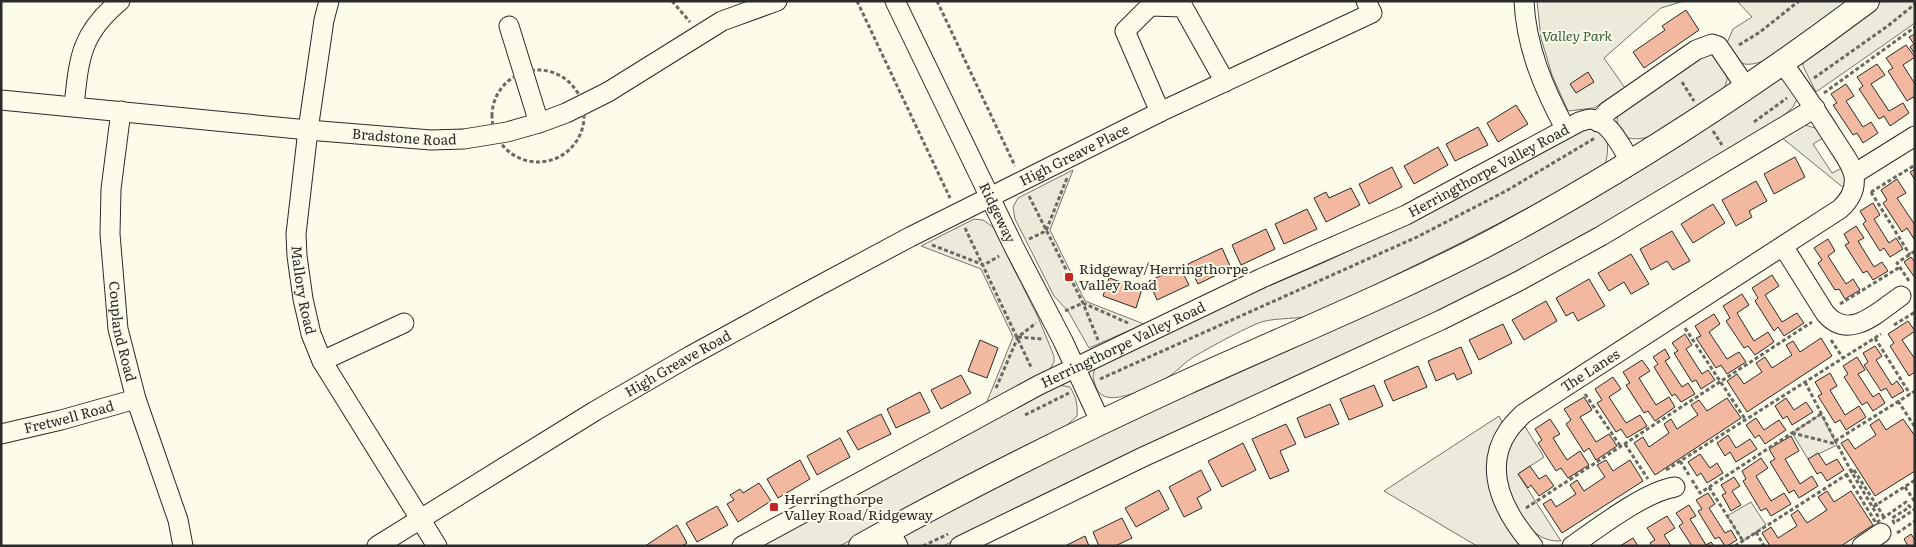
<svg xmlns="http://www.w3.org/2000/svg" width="1916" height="547" viewBox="0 0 1916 547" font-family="Literata,serif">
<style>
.green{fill:#ecebdb;stroke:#74746e}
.building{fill:#f2b8a0;stroke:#2b2b2b}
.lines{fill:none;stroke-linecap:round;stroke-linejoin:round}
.minor-casing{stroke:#2b2b2b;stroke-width:21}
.major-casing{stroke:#2b2b2b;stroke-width:26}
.path{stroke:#6a6964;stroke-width:3;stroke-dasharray:4 2.5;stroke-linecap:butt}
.minor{stroke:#fdfbea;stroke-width:19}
.major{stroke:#fdfbea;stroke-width:24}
.path-bridge{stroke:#6a6964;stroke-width:3;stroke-dasharray:4 2.5;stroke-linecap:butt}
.poi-dot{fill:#c62828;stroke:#fdfbea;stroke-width:2}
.labels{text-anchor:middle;stroke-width:4;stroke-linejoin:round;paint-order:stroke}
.park-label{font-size:14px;font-style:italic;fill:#34623c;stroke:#fdfbea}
.street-label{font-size:14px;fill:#2b2b2b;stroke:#fdfbea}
.poi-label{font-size:14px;fill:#2b2b2b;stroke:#fdfbea;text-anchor:start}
</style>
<rect width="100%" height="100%" fill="#fdfbea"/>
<path class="green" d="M1537,1H1684L1661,8L1604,58L1625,88L1594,108L1568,111L1552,75L1541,38Z
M1737,1H1847L1767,60C1743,68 1737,66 1727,43L1733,29L1752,17Z
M1882,1H1915V23L1816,92L1803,66V60Z
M1714,53C1724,65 1732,73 1724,88L1648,137C1625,143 1612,134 1619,110L1699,55Z
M1778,79H1786L1797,99L1793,107L1781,118L1611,220L1504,279L1396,331L1254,396L943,546H884L1043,463L1260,361L1647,165L1721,119Z
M1805,125L1815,128L1823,138L1813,144L1832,173L1842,168L1847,177L1845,189L1781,137Z
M1585,129C1610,127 1610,146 1605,165C1509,221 1409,269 1309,316C1291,320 1272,317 1256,324C1236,333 1214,345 1195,356C1184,362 1176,373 1165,379C1153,386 1117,403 1104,396C1097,393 1096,387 1094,381C1091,371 1096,368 1102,362L1243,297L1325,262L1488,182L1570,136Z
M1073,170L1050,230L1085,301L1144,324L1089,348L1068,311L1054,296L1015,219L1013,207L1018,198Z
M974,219L983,220L993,227L1038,317L1054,356V362L1050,369L986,404L1013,337L981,269L921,246Z
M1059,385L1070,387C1076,397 1078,404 1077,416L1066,426L938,491L840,546H762Z
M1821,414L1837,445L1808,459L1792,433Z
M1499,416L1503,424C1497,434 1490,443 1488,456C1484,484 1511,521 1524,546H1477L1384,491Z
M1524,425L1544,457L1518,474L1561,541C1524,544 1502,489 1505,458C1506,445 1516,435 1524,425Z
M1751,502L1766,525L1743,541L1727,516Z"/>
<path class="building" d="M1686,10L1699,30L1644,68L1633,52L1665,30L1662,26Z
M1915,34V54L1910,47L1914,44L1909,37Z
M1906,45L1915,57L1903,65L1915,84V100L1913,97L1907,101L1888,71L1893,68L1886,58Z
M1877,64L1885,75L1871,84L1889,111L1903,103L1909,113L1890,126L1884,116L1879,119L1859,89L1863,86L1857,77Z
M1588,72L1594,82L1576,93L1570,84Z
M1846,84L1854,96L1846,101L1863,127L1871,122L1878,133L1863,143L1857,133L1853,135L1833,105L1837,103L1831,94Z
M1516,105L1528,124L1498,142L1487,123Z
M1478,127L1488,145L1455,161L1446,144Z
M1438,147L1448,165L1414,184L1404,166Z
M1795,157L1805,177L1774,194L1764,174Z
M1392,167L1402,187L1369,204L1359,184Z
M1915,169V180L1910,172Z
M1897,179L1906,193L1897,198L1915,225L1914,239L1907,228L1902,232L1883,203L1887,200L1881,190Z
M1756,181L1767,201L1749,211L1752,217L1736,226L1722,200Z
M1351,188L1360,205L1326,222L1314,198L1326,192L1329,198Z
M1873,203L1880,215L1874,219L1889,243L1896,238L1903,249L1890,257L1884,248L1880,251L1863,224L1866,221L1860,211Z
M1713,204L1725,223L1693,243L1681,224Z
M1307,209L1317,229L1284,244L1275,224Z
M1856,226L1864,238L1858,241L1874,267L1882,262L1888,271L1873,280L1867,271L1863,273L1845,245L1849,243L1844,234Z
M1266,229L1275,249L1241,265L1232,245Z
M1672,231L1690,261L1673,270L1667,261L1651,270L1640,249Z
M1828,239L1835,251L1828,256L1846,284L1853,279L1860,290L1845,299L1839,289L1835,290L1818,263L1822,260L1814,248Z
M1222,248L1231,268L1198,284L1188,264Z
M1631,254L1649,284L1631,294L1624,282L1609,291L1598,273Z
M1911,257L1915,262V278L1904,262Z
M1180,267L1189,285L1157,300L1149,281Z
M1772,275L1779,286L1765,295L1782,322L1797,313L1804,323L1784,336L1778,327L1774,331L1755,301L1758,298L1752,288Z
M1109,278L1142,289L1136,308L1103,296Z
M1589,279L1605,306L1578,321L1573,312L1566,316L1556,298Z
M1742,294L1749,305L1737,313L1754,341L1768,332L1774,342L1755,355L1748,346L1744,348L1726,321L1730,318L1723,306Z
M1546,301L1557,321L1524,340L1512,320Z
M1714,314L1720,324L1709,332L1727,359L1739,352L1746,362L1727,374L1721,365L1716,368L1696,338L1701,336L1695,326Z
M1908,321L1915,331L1902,340L1915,359V372L1909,376L1890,346L1894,343L1888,334Z
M1503,324L1512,343L1479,360L1469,340Z
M1685,334L1692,345L1686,349L1702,374L1708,370L1715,380L1701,389L1696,380L1692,382L1674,353L1678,351L1672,343Z
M1821,338L1832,356L1747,412L1727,381L1737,374L1744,384L1762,372L1756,363L1765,357L1772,368L1792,355L1786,345L1793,341L1800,352Z
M980,340L998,348L987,378L968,371Z
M1875,346L1882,356L1876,360L1892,385L1897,381L1904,391L1892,398L1886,388L1881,391L1864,365L1868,362L1863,353Z
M1461,347L1472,373L1457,380L1454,373L1436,381L1428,361Z
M1665,349L1670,358L1665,361L1682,387L1688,383L1695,394L1681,402L1675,394L1672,396L1654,367L1658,364L1653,357Z
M1857,357L1865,370L1858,374L1873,397L1879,393L1885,403L1873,411L1867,402L1862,405L1844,377L1848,374L1843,366Z
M1642,360L1650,371L1639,378L1656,405L1669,397L1675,407L1655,421L1648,411L1644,413L1626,385L1630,383L1623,372Z
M1418,366L1427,387L1393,401L1384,381Z
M1830,373L1837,386L1830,390L1845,415L1859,406L1866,417L1846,430L1840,420L1835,423L1818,396L1822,394L1815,382Z
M961,375L971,393L941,409L931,390Z
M1613,377L1621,389L1609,397L1626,423L1640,415L1647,426L1627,438L1621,429L1616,432L1597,403L1602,400L1595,389Z
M1374,385L1383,406L1349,420L1340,399Z
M920,392L930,412L896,428L887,409Z
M1584,397L1592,410L1580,417L1596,442L1609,434L1617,446L1596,460L1589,448L1584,452L1566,424L1571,420L1564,409Z
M1727,398L1741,418L1655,475L1634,443L1643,437L1649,447L1669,433L1664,424L1671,419L1677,429L1698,415L1691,405L1699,400L1707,411Z
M1786,398L1794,410L1806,402L1813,412L1792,425L1787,416L1783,419L1775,406Z
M1330,404L1339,424L1305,438L1297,418Z
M881,414L891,434L858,450L847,431Z
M1756,418L1764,430L1779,420L1786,430L1765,444L1759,435L1755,438L1746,425Z
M1550,419L1560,434L1553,438L1567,460L1580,451L1589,465L1568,478L1561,468L1556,471L1538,443L1542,440L1535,429Z
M1879,419L1886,430L1903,419L1915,436V471L1875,496L1841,443L1848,439L1855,449L1876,435L1870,425Z
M1286,424L1296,444L1280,451L1289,471L1270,479L1252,439Z
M1728,435L1736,448L1750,439L1757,449L1736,462L1730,452L1725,456L1717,443Z
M1791,436L1799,451L1785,459L1800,484L1812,476L1818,486L1799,498L1794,490L1789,493L1770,462L1775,459L1769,449Z
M840,438L850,457L817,475L807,456Z
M1243,443L1256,470L1222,487L1208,461Z
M1818,453L1826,465L1837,459L1844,470L1827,481L1821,472L1817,474L1808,459Z
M1700,454L1710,468L1717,463L1723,473L1707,483L1701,473L1697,476L1688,462Z
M1761,458L1768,468L1756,476L1771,501L1784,493L1791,504L1771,516L1766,508L1761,511L1743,481L1746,479L1742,471Z
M800,460L810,479L778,498L767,479Z
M1606,460L1613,471L1630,460L1643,481L1562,533L1543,504L1551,499L1556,507L1576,494L1570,485L1577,480L1584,491L1605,477L1597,465Z
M1530,466L1539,479L1546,475L1554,486L1539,496L1531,485L1528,488L1518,474Z
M1201,470L1211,490L1197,498L1202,508L1184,517L1169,487Z
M1734,477L1740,486L1732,491L1741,505L1731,511L1722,495L1726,493L1721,485Z
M759,483L771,501L738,522L727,504L734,500L730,495L740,489L743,493Z
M1159,490L1169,509L1136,527L1125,508Z
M1827,491L1834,502L1851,491L1873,525L1841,546H1770L1762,533L1771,527L1778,538L1797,526L1791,515L1798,510L1807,523L1827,510L1818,497Z
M1708,493L1715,504L1709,508L1725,533L1731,530L1737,540L1727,546H1725L1719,537L1715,539L1698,511L1702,509L1696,500Z
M1689,505L1696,516L1690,519L1706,545L1711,542L1714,546H1692L1679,526L1683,523L1676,513Z
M717,506L728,525L697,542L686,523Z
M1667,516L1675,528L1664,535L1671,546H1652L1650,543L1655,540L1647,528Z
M1122,518L1132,538L1115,546H1099L1093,532Z
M677,525L687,543L682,546H645Z
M1911,534L1915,540V546H1908L1904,539Z
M1085,536L1089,546H1065Z
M1633,538L1638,546H1620Z"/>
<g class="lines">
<g class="minor-casing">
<g id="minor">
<path id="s1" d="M329,1L324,20L308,130L296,234L297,256L303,299L311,334L322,361L437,546"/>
<path id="s2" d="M895,1L1014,247L1063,341L1101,423"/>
<path d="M1524,1C1526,47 1544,89 1565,128"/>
<path d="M509,26L539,123"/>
<path id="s3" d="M1,100L308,130L431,140L464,139L507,132L539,123L566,113L608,92L722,21L777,1"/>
<path d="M74,106C79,59 80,34 120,1"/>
<path id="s4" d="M121,111L111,189L110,234L118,329L136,399L178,520L183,546"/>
<path d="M1160,112L1125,31L1150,6L1183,7L1225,82"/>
<path d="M1598,122L1608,111L1696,50L1712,44L1718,46L1746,87"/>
<path d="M1854,174L1915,136"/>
<path d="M1783,246L1825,313C1849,342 1878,312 1901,296"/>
<path d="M322,361L404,323"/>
<path id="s5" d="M1,434L61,420L136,399"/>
<path d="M889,530L898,546"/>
<path id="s6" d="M377,546L595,411L690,356L809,291L910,237L1160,112L1372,13L1366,1"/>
<path id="s7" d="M742,546L1039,385L1262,278L1406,215L1579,122C1583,121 1587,119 1591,119C1610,120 1622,149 1631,162"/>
<path d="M960,546L1143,457L1441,320L1517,282L1601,236L1815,108"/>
<path id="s8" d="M1533,546C1506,515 1481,471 1508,431C1512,425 1518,419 1523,414L1840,209C1850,200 1856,190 1854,176C1852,164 1842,152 1836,142C1819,115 1801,88 1782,62"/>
<path d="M1572,546C1598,528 1646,491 1675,487"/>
<path d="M1862,546L1881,533"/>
</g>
</g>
<g class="major-casing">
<path id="major" d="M861,546C967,487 1076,433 1185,383C1290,335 1397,292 1499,238C1627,169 1750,89 1867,1"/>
</g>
<path class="path" d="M672,1L690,22
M857,1L950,198
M937,1L1015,166
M1739,45L1760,32L1799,1
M492 116a46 46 0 1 1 92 0a46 46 0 1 1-92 0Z
M1814,78L1889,25L1915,4
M1682,82L1694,101
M1824,93L1915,27
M1754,122L1787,98
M1713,131L1722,145
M1871,192L1915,165
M1871,192L1910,255
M1029,196L1083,303L1098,340
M965,228L1032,369
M1029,239L1046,231L1067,178
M932,245L984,265L999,256
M1909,281L1897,263L1915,251
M1840,304L1900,267
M1065,311L1083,303L1128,323
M1894,325L1915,312
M1685,328L1745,419
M1018,337L1042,339
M1875,338L1910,394
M1831,340L1843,358
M1100,379L1417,237L1506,191L1595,138
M1805,382L1851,471L1879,518
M996,388L1018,337L1036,323
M1585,394L1621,447
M1898,401L1915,427
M1025,415L1069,393
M1792,433L1836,444
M1835,441L1915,391
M1625,444L1648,479
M1680,461L1689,475
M1666,470L1881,334
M1692,480L1700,493L1821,414
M1709,487L1743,541
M1905,487L1915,502
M1873,507L1915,480
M1526,508L1812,322
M1756,532L1764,546
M1897,533L1915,521
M923,546L948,534
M1735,546L1854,470"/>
<use href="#minor" class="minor"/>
<use href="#major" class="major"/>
<path class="path-bridge" d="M1854,470L1884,517
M1846,474L1876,523L1906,502L1910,507L1892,518L1894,523L1915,509"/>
</g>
<g class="poi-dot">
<rect x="1064" y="272" width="10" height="10" rx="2.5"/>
<rect x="769" y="502" width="10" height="10" rx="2.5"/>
</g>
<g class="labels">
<g class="park-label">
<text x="1577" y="41">Valley Park</text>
</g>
<g class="street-label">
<text dy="5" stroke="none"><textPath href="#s3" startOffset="405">Bradstone Road</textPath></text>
<text dy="5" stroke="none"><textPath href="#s6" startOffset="800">High Greave Place</textPath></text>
<text dy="5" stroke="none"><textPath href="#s7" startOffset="836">Herringthorpe Valley Road</textPath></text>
<text dy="5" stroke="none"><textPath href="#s2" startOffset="235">Ridgeway</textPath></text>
<text dy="5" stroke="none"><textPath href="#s1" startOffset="292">Mallory Road</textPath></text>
<text dy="5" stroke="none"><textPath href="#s4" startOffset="222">Coupland Road</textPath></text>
<text dy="5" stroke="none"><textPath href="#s7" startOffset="431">Herringthorpe Valley Road</textPath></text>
<text dy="5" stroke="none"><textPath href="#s6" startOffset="352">High Greave Road</textPath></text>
<text dy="5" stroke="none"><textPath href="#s8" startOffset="230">The Lanes</textPath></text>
<text dy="5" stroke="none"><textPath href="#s5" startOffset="70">Fretwell Road</textPath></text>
</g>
<g class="poi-label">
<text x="1079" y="274">Ridgeway/Herringthorpe<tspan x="1079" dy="16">Valley Road</tspan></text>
<text x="784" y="504">Herringthorpe<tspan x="784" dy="16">Valley Road/Ridgeway</tspan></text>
</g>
</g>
<rect width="1916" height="547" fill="none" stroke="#2b2b2b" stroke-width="5"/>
</svg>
